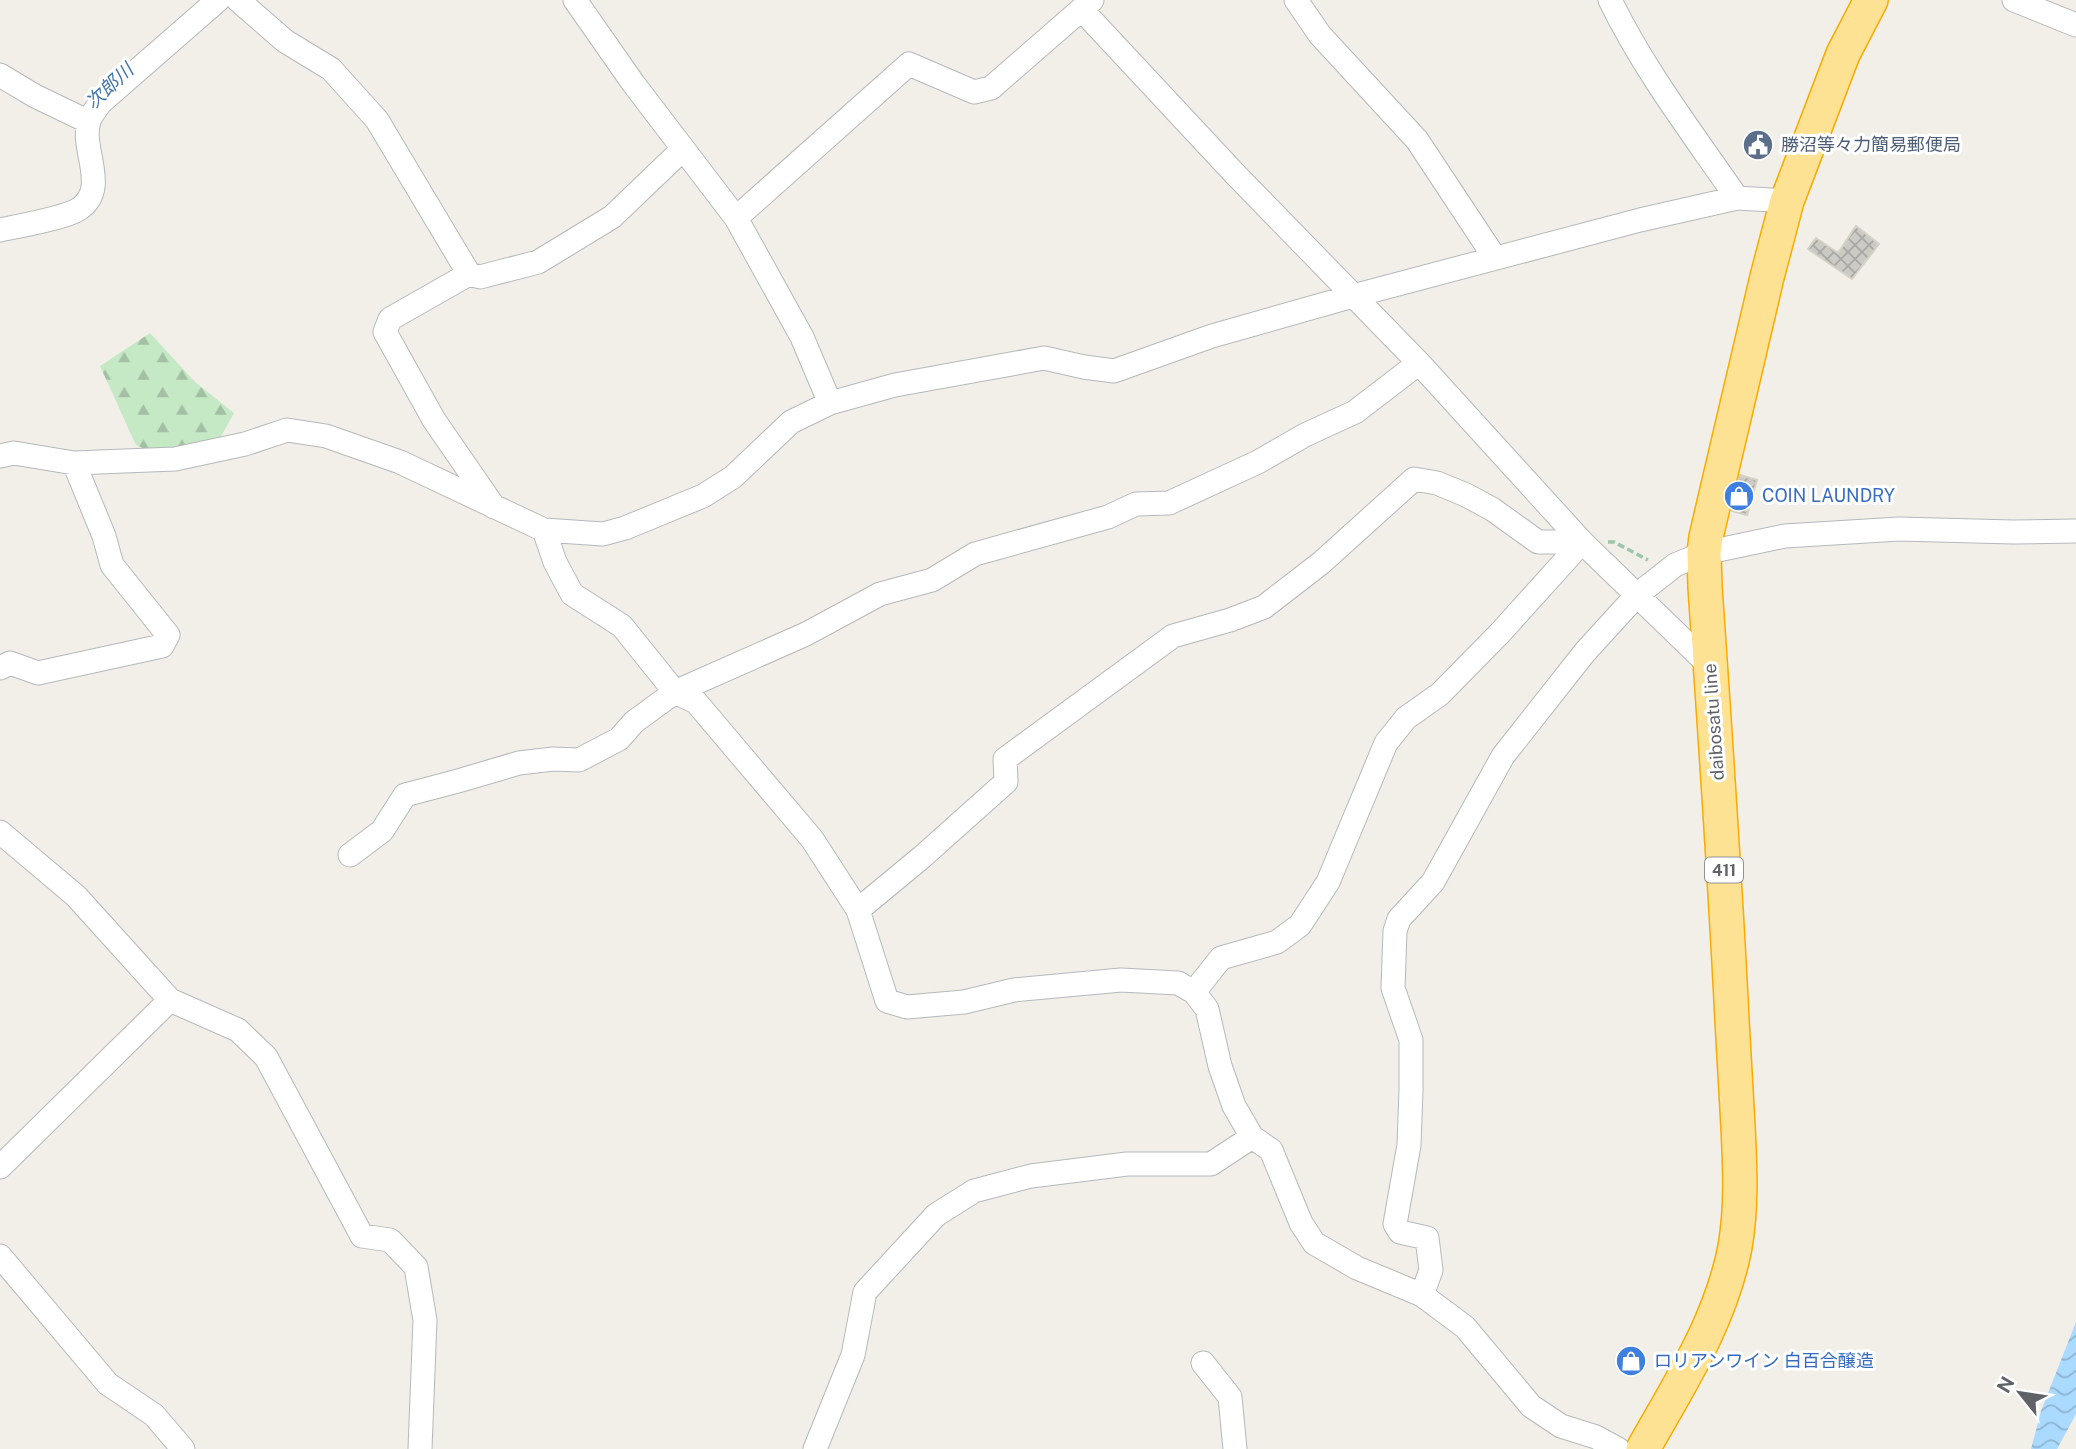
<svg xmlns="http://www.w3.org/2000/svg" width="2076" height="1449" viewBox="0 0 2076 1449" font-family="'Public Sans','Noto Sans JP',sans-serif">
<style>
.forest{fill:url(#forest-firs)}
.water{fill:url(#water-waves)}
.building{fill:url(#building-cross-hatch);stroke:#d6d1c6;stroke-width:2}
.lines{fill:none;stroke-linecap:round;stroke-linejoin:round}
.minor-casing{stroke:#b5b8bc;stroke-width:25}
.highway-casing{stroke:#f9ab00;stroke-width:36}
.path{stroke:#9cc7a9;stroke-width:3.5;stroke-dasharray:7 3.5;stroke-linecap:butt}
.minor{stroke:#fff;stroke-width:23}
.highway{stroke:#fde293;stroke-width:33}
.labels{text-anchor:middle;stroke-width:6;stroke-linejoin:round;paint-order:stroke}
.shield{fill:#fff;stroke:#8f9295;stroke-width:2}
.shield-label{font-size:16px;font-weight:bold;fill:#5f6368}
.service-label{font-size:18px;fill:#4e5e75;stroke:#fff;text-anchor:start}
.shop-label{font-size:18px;fill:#366cbe;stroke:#fff;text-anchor:start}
.street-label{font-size:18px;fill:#5f6368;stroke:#fff}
.water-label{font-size:19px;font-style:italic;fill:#4174aa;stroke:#fff}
</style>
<defs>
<pattern id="forest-firs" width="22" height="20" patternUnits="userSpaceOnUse" patternTransform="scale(1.75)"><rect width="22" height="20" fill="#c5e8c5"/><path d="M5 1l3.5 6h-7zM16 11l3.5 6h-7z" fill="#a3c0a4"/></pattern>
<pattern id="water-waves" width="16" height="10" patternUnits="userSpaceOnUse" patternTransform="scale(1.75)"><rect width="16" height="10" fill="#aadaff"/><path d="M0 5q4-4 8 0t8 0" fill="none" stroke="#8eb4d2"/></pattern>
<pattern id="building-cross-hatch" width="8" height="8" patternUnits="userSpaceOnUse" patternTransform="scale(1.75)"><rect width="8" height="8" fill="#cccac5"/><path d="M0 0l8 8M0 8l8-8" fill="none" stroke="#a9a8a4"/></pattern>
</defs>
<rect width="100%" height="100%" fill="#f1efe8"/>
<path class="forest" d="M150,333L195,382L234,413L219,440L158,455L136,445L100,366Z"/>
<path class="water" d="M2076,1322V1414L2057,1449H2031L2041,1411Z"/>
<path class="building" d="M1856,226L1879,244L1852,279L1808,249L1816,238L1838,253Z
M1740,475L1757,480L1747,515L1732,511Z"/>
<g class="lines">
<g class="minor-casing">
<path id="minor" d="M238,0L285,41L331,69L377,120L469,274
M575,0L633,83L736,218L802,337L830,403
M1296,0L1320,35L1417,140L1495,258
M1610,0C1644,70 1693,134 1737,198
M2014,0L2076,25
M1082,10L1235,174L1419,363L1582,542L1710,666
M0,75L35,96L89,122
M736,218L909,64L974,92L991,88L1092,0
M0,230C19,226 65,218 79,209C110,188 80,149 89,121C91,115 97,108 100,103L218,0
M0,456L14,453L74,463L175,459L245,444L287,430L326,436L400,462L544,530L603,534L625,528L703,496L733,477L791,422L830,403L895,385L1044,358L1084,367L1114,371L1212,336L1353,296L1640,220L1737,198L1787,201
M494,507L434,420L385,332L390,319L469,274L480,277L538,262L612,217L683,149
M544,530L555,562L572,594L622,626L675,692L696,702L812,839L858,910L887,1001L907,1007L964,1002L1014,990L1121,980L1178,983L1194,992L1207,1009L1220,1066L1234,1106L1252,1137L1271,1150L1301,1223L1314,1243L1357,1268L1422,1295L1465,1327L1531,1406L1561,1426L1596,1437L1618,1449
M0,668L10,663L38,673L162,646L168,635L112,565L104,536L74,463
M0,832L76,896L170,1000L0,1167
M350,855L382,831L405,795L458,781L519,763L553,759L579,760L619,739L634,722L675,692L806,634L880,594L932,580L975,554L1108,517L1136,504L1169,503L1258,462L1305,435L1355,412L1419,363
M858,910L922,857L1006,782L1005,759L1173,636L1230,620L1264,607L1321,563L1414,479L1437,483L1466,495L1492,509L1538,542H1582
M1194,992L1221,958L1277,942L1300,925L1328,882L1386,743L1406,718L1440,694L1500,633L1582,542
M170,1000L238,1030L266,1057L362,1236L390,1240L416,1267L425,1320L420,1449
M0,1256L108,1384L154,1415L183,1449
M1422,1295L1431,1270L1427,1238L1400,1232L1395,1224L1409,1145L1411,1090V1040L1393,988L1395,931L1399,919L1433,882L1503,756L1585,652L1637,595L1675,565L1704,553L1785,536L1899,529L2013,532L2076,531
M1203,1363L1230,1397L1235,1449
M815,1449L853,1355L865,1292L936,1215L974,1191L1031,1176L1127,1164H1211L1252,1137"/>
</g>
<g class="highway-casing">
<path id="highway" d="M1643,1449C1679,1385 1721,1321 1735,1247C1742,1207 1740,1167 1738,1126C1736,1091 1734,1056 1732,1020C1725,876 1715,731 1705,587L1704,553L1706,537L1767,277L1787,201L1843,54L1871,0"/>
</g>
<path class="path" d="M1608,542H1614L1648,560"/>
<use href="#minor" class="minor"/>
<use href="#highway" class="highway"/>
</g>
<defs>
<g id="civic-disc" transform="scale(1.575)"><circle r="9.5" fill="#5c6f8a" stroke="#fff"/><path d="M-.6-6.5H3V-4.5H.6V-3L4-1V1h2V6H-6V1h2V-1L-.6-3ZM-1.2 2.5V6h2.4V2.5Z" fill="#fff"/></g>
<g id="shop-disc" transform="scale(1.575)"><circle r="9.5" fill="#3f7fe0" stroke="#fff"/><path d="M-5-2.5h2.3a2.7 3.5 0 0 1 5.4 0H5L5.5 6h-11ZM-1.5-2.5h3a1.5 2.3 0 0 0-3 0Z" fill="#fff"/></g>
</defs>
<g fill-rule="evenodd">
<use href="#civic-disc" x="1758" y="145"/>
<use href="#shop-disc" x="1739" y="496"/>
<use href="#shop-disc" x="1631" y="1361"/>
</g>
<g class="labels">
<rect class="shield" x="1705" y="857.5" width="38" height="25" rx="5"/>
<g class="shield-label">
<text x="1724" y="876">411</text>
</g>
<g class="service-label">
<text x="1781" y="151">勝沼等々力簡易郵便局</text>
</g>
<g class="shop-label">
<text x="1762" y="502">COIN LAUNDRY</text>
<text x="1654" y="1367">ロリアンワイン 白百合醸造</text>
</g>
<g class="street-label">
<text transform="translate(1714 722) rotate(-94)" y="6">daibosatu line</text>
</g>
<g class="water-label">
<text transform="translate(109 86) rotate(-43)" y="7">次郎川</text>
</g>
</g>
<g transform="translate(2020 1393) rotate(300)" stroke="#ffffff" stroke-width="5" paint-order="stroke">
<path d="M0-5L12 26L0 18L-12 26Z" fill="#5f6368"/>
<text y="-10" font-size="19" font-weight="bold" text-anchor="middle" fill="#5f6368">N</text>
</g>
</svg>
